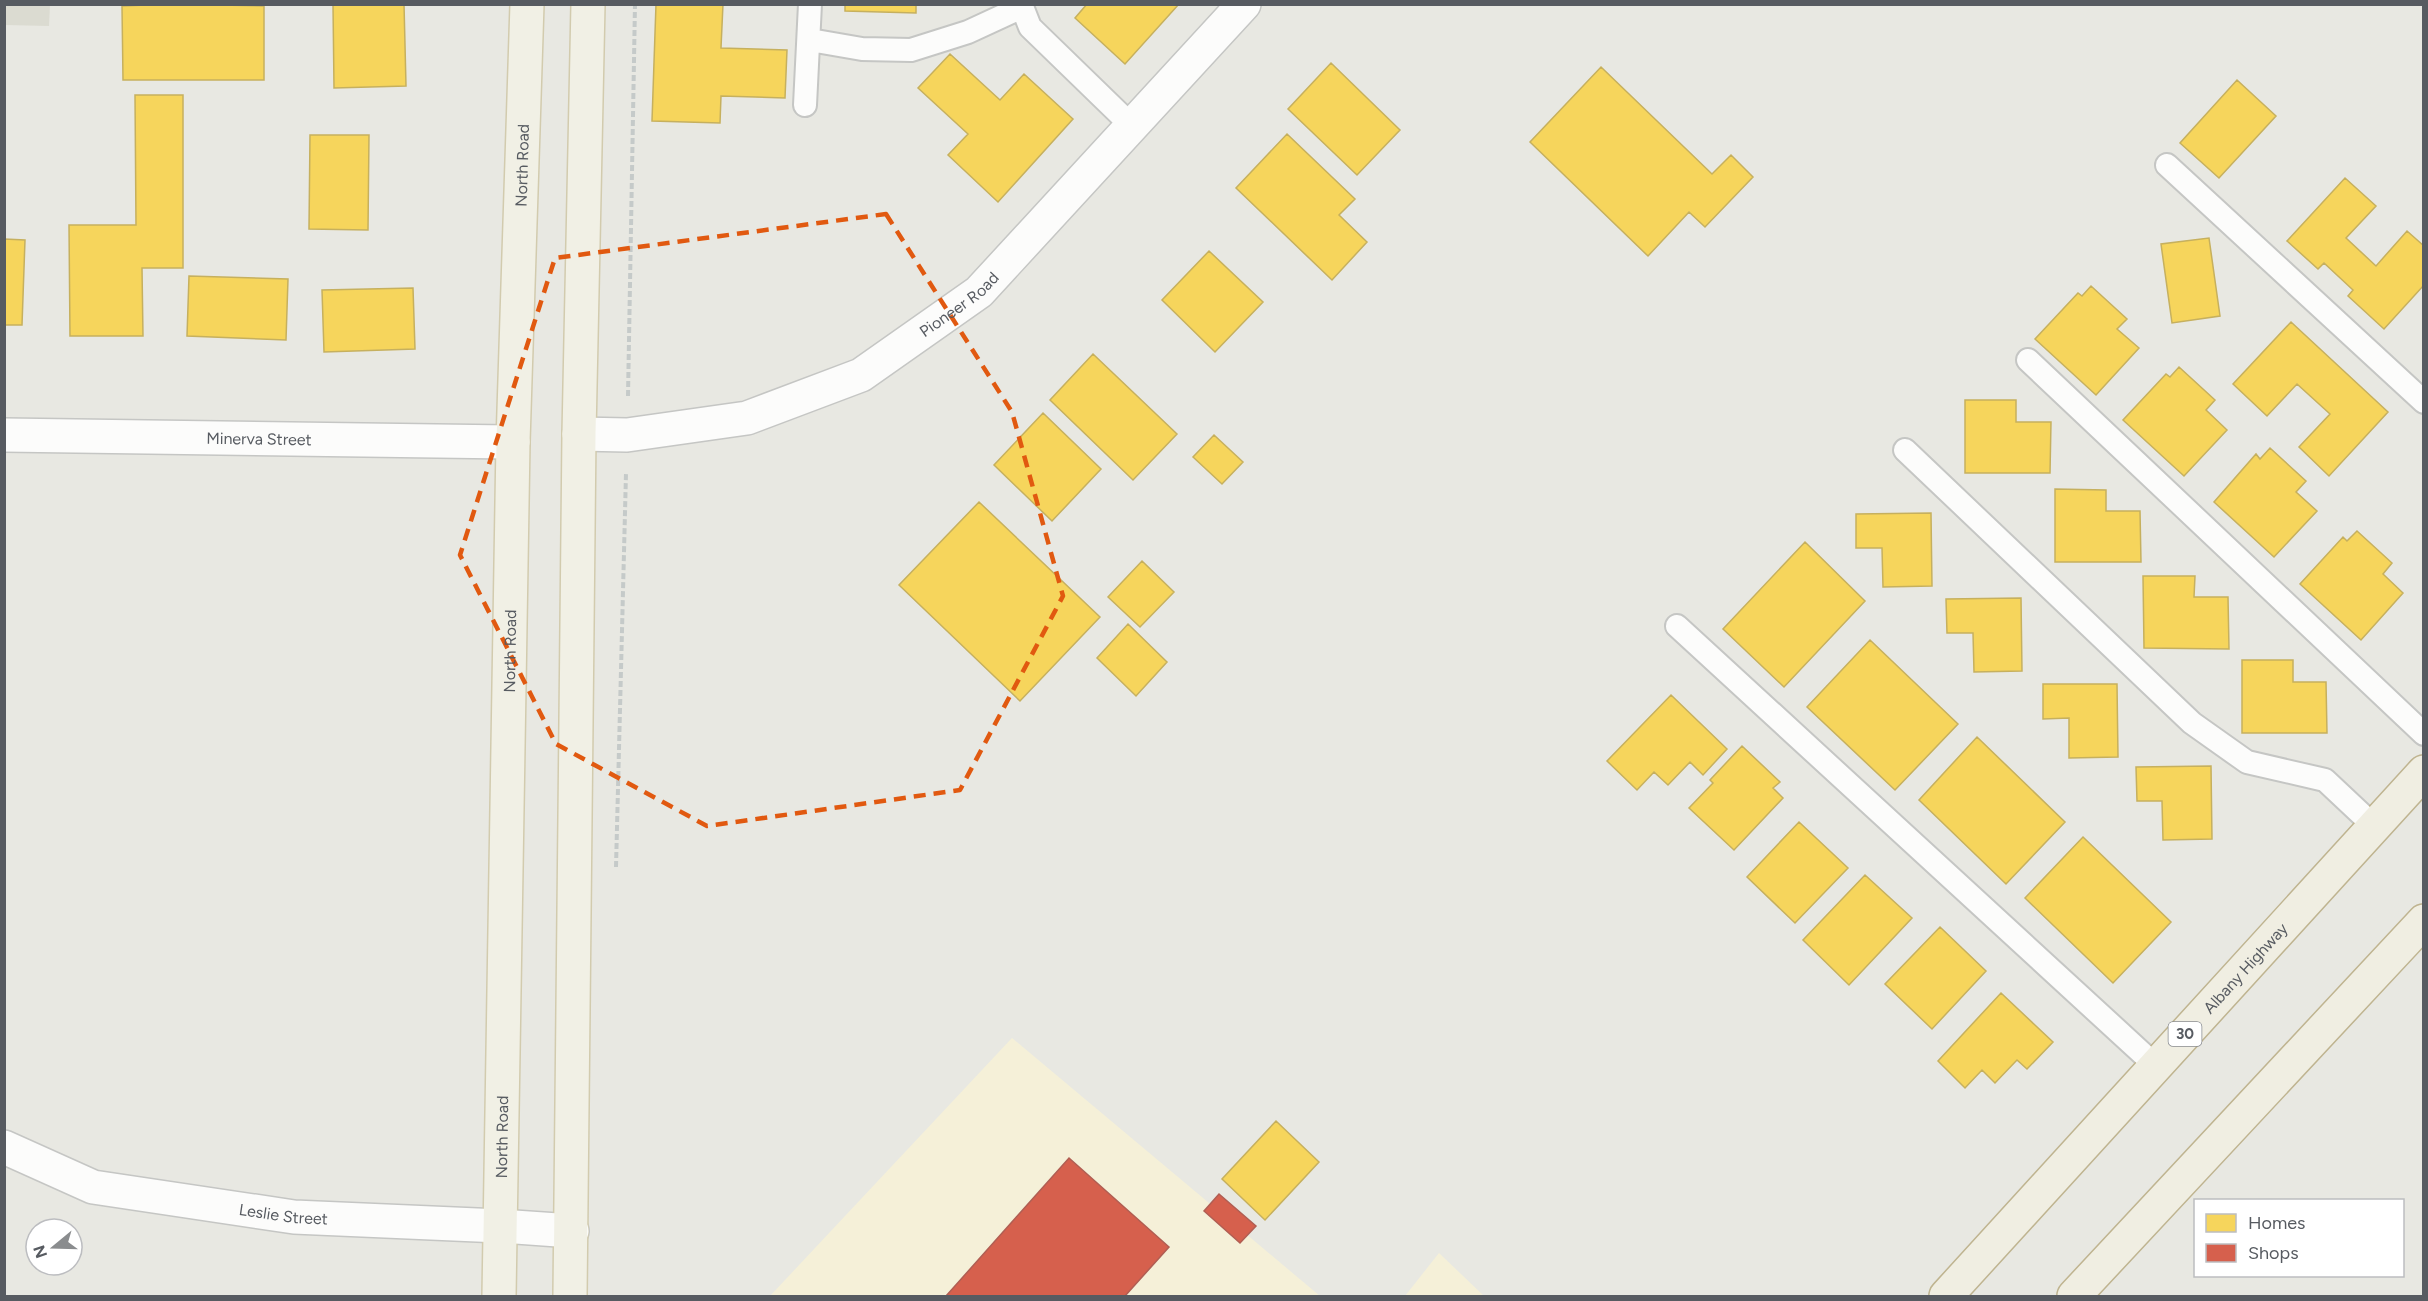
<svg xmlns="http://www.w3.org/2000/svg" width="2428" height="1301" viewBox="0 0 2428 1301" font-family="Figtree,sans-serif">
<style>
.commercial{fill:#f5f0d8}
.education{fill:#dbdbd1}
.homes{fill:#f6d55c;stroke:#c6b05e;stroke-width:1.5}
.shops{fill:#d6604d;stroke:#b05e53;stroke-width:1.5}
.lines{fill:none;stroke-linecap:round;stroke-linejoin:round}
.service-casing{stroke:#c5c6c4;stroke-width:26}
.minor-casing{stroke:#c5c6c4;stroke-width:36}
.primary-casing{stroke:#d2cbae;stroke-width:36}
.trunk-casing{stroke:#bfb490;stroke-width:36}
.path{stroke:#c5cac9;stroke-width:4;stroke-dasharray:6 3;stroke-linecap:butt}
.service{stroke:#fcfcfb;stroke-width:22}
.minor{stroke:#fcfcfb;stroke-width:33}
.primary{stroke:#f1f0e5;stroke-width:33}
.trunk{stroke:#f0eee2;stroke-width:33}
.marked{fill:none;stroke:#e15910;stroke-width:4.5;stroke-dasharray:12 8;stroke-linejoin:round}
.labels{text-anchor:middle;stroke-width:6;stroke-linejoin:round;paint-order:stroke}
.shield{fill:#fff;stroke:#898c90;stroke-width:1.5}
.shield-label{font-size:15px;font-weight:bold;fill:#575b61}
.street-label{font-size:16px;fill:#575b61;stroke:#fff}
</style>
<rect width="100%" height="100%" fill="#e8e8e2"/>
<path class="commercial" d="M1012,1038L1320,1296H770Z
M1439,1253L1484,1296H1485H1405Z"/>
<path class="education" d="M5,4L50,5L49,26L5,25Z"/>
<path class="homes" d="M172,4L264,6V80H123L122,6Z
M333,4H404L406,86L334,88Z
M656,4H723L721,48L787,50L785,98L721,96L720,123L652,121Z
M845,4H916V13L845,11Z
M1087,4H1179L1125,64L1075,18Z
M950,54L1000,100L1024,74L1073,119L998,202L948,155L968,134L918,88Z
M1331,63L1400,130L1357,175L1288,109Z
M1601,67L1712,174L1731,155L1753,177L1705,227L1689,212L1648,256L1530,142Z
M2237,80L2276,116L2219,178L2180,143Z
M135,95H183V268H142L143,336H70L69,225H136Z
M1287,134L1355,199L1339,215L1367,242L1332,280L1236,188Z
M310,135H369L368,230L309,229Z
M2345,178L2376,206L2346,238L2376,266L2407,231L2424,246V285L2384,329L2348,296L2353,290L2324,263L2318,269L2287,241Z
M2209,238L2220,316L2172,323L2161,244Z
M4,239L25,240L22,325H4Z
M1209,251L1263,302L1215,352L1162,300Z
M189,276L288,279L286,340L187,336Z
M2091,286L2127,319L2117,329L2139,348L2096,395L2035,339L2078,293L2082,296Z
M413,288L415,349L324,352L322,290Z
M2291,322L2388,412L2329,476L2299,447L2330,414L2297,384L2267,416L2233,384Z
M1093,354L1177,434L1133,480L1050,400Z
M2179,367L2215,400L2206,410L2227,430L2184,476L2123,420L2166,374L2170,377Z
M1965,400H2016V422H2051L2050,473H1965Z
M1043,413L1101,469L1052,521L994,465Z
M1214,435L1243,462L1222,484L1193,457Z
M2270,448L2306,481L2296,492L2317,511L2274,557L2214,502L2256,454L2260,459Z
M2055,489L2106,490V511H2140L2141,562H2055Z
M979,502L1100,617L1020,701L899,585Z
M1931,513L1932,586L1883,587L1882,548H1856V514Z
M2357,531L2392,563L2383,574L2403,593L2361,640L2300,584L2343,537L2347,541Z
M1805,542L1865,601L1784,687L1723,629Z
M1142,561L1174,592L1140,627L1108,597Z
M2143,576H2195L2194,597H2228L2229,649L2144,648Z
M2021,598L2022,671L1974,672L1973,633H1947L1946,599Z
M1128,624L1167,662L1136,696L1097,658Z
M1870,640L1958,724L1895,790L1807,707Z
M2242,660H2293V682H2326L2327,733H2242Z
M2043,684H2117L2118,757L2069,758V718L2043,719Z
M1671,695L1727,749L1703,775L1690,762L1668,785L1654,772L1637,790L1607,761Z
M1977,737L2065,822L2006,884L1919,800Z
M1742,746L1780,782L1773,788L1783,798L1734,850L1689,808L1713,783L1710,780Z
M2211,766L2212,839L2163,840L2162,801H2137L2136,767Z
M1799,822L1848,868L1795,923L1747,877Z
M2083,837L2171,922L2113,983L2025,898Z
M1865,875L1912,918L1849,985L1803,940Z
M1940,927L1986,971L1932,1029L1885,984Z
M2001,993L2053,1042L2027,1069L2017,1060L1995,1083L1982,1070L1965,1088L1938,1061Z
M1276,1121L1319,1162L1265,1220L1222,1179Z"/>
<path class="shops" d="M1069,1158L1169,1247L1125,1296H946Z
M1219,1194L1256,1226L1240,1243L1204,1211Z"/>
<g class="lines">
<g class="service-casing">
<path id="service" d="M1021,4L1030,27L1132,126
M810,40L862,49L911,50L968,32L1022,7
M805,105L810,4
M2167,165L2424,402
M2028,360L2424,734
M1905,450L2192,723L2247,762L2325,780L2374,826
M1677,626L2156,1066"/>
</g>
<g class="minor-casing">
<g id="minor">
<path id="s1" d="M579,434L627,435L747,418L861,375L979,292L1244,4"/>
<path id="s2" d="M4,435L513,442"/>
<path id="s3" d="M4,1147L93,1187L294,1217L500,1226L572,1231"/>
</g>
</g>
<g class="primary-casing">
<g id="primary">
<path id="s4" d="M499,1296L513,442L527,4"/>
<path d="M570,1296L579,434L588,4"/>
</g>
</g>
<g class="trunk-casing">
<g id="trunk">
<path id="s5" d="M1946,1296L2424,772"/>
<path d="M2074,1296L2424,921"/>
</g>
</g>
<path class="path" d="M628,396L635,4
M616,867L626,473"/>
<use href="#service" class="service"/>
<use href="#minor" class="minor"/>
<use href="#primary" class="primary"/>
<use href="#trunk" class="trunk"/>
</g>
<path class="marked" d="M886,214L1012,412L1063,596L960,790L707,826L556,744L460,555L555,258Z"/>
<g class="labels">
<rect class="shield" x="2168.5" y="1022" width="33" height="24" rx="4.5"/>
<g class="shield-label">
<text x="2185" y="1039">30</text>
</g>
<g class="street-label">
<text dy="6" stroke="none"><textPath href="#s4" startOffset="1131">North Road</textPath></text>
<text dy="6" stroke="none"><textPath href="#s1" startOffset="412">Pioneer Road</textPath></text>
<text dy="6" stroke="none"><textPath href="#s2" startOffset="255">Minerva Street</textPath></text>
<text dy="6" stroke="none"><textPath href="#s4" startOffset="645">North Road</textPath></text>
<text dy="6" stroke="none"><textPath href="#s5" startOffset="444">Albany Highway</textPath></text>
<text dy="6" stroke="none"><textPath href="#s4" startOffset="159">North Road</textPath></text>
<text dy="6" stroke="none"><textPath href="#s3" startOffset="290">Leslie Street</textPath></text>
</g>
</g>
<rect width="2428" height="1301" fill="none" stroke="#575b61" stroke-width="12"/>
<rect x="2194" y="1199" width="210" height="78" fill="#ffffff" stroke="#bcbdc0" stroke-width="1.5"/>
<rect x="2206" y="1214" width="30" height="18" fill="#f6d55c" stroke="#bcbdc0" stroke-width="1.5"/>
<text x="2248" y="1229" font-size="18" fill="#575b61">Homes</text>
<rect x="2206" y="1244" width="30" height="18" fill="#d6604d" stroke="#bcbdc0" stroke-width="1.5"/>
<text x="2248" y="1259" font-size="18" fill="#575b61">Shops</text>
<g transform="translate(54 1247) rotate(251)"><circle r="28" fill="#ffffff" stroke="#bcbdc0" stroke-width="1.5"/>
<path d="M0-4.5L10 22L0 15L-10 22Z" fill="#8a8c8e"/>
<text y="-9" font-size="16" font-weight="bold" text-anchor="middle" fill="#575b61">N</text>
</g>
</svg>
